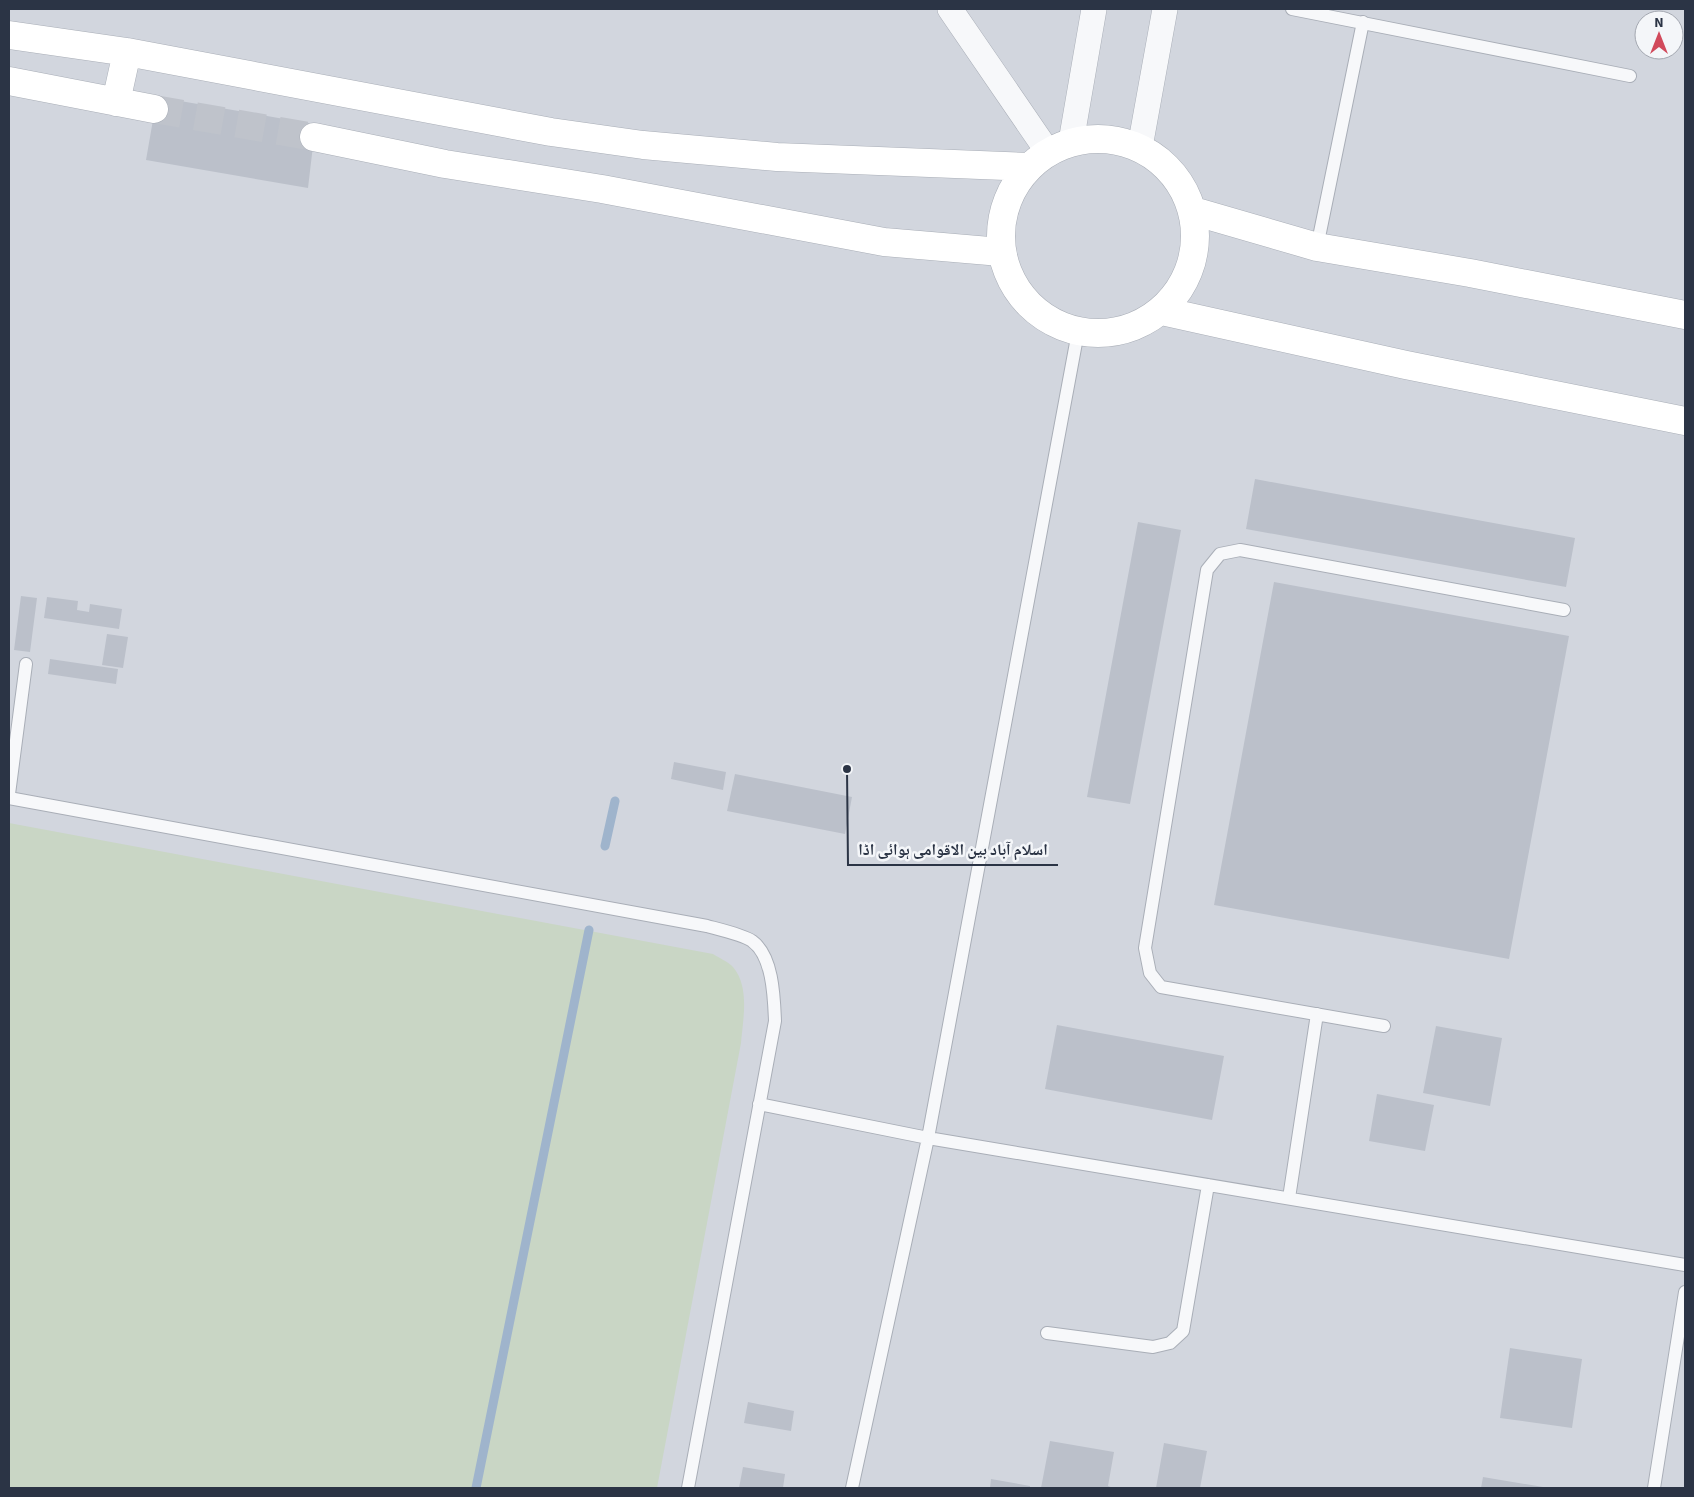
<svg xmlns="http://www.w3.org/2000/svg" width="1694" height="1497" viewBox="0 0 1694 1497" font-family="'Source Sans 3','Noto Naskh Arabic',sans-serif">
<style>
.built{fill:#d2d6de;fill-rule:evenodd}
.grass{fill:#c9d6c5}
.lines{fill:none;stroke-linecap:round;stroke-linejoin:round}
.stream{stroke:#9fb4cc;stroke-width:9}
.building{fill:#bbc0ca}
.secondary-tunnel{stroke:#bfc3cb;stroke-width:28;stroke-dasharray:28 14;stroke-linecap:butt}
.lane-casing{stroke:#a9aeb7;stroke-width:14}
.street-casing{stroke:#a9aeb7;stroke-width:26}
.secondary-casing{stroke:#a9aeb7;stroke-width:29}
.lane{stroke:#f7f8fa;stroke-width:12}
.street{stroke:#f7f8fa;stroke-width:25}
.secondary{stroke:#fff;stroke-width:28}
.leader{fill:none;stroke:#2b3445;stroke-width:2}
.callout-dot{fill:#2b3445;stroke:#f4f6f9;stroke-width:2}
.callout-label{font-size:16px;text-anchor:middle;font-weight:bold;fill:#2b3445;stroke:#f4f6f9;stroke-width:5;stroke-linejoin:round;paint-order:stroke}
</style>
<rect width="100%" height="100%" fill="#e4e7ec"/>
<path class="built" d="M9,9H1685V1488H9ZM1644,20H1674V50H1644Z"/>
<path class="grass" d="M9,823L713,954C719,958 729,962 733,967C750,987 743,1019 741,1043L657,1488H9Z"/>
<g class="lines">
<path class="stream" d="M605,846L615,801
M476,1488L589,930"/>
</g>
<path class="building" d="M157,97L319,125L314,137L308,188L146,160Z
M1255,479L1575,538L1566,587L1246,529Z
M1138,522L1181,530L1130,804L1087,797Z
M1274,582L1569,636L1509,959L1214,905Z
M21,596L37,598L30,652L14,650Z
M47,597L78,601L77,610L89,612L90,604L122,609L119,629L44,618Z
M107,634L128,637L123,668L102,665Z
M50,659L118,669L116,684L48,674Z
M674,762L726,772L723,790L671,779Z
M735,774L852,797L845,834L727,811Z
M1057,1025L1224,1056L1212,1120L1045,1089Z
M1436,1026L1502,1038L1490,1106L1423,1093Z
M1377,1094L1434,1105L1425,1151L1369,1141Z
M1510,1348L1582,1359L1572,1428L1500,1418Z
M748,1402L794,1411L791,1431L744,1423Z
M1050,1441L1114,1452L1108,1486L1113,1488H1041Z
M1164,1443L1207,1451L1200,1488H1156Z
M743,1467L785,1474L783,1488H739Z
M1483,1477L1543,1487V1488H1481Z
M991,1479L1030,1486V1488H990Z"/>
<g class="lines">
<path class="secondary-tunnel" d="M154,109L314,137"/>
<g class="lane-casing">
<path id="lane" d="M1292,9L1630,76
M1317,247L1363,22
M9,794L26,664
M9,798L707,926C718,929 744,935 752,941C773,956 774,997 775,1021L688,1488
M1384,1026L1161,987L1150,973L1145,948L1207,570L1220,554L1240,550L1564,610
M759,1104L928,1138L1685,1265
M1289,1198L1317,1014
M1047,1333L1153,1347L1170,1343L1183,1331L1208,1185
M852,1488L928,1138L1078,332
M1654,1488L1685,1292"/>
</g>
<g class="street-casing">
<path id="street" d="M950,9L1048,152
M1071,142L1094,9
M1140,147L1165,9"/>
</g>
<g class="secondary-casing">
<path id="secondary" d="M9,35L127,52L551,132L643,145L777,157L1028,167
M9,81L154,109
M116,102L127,52
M314,137L445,164L602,189L884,242L1001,252
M1001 236a97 97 0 1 1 194 0a97 97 0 1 1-194 0Z
M1193,211L1317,247L1470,273L1685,315
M1162,311L1406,365L1685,421"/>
</g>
<use href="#lane" class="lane"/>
<use href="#street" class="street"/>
<use href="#secondary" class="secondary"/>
</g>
<path class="leader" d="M847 769L848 865H1058"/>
<circle class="callout-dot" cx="847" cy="769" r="5"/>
<g class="callout-label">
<text x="953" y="855">اسلام آباد بین الاقوامی ہوائی اڈا</text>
</g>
<rect width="1694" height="1497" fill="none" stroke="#2b3445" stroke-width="20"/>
<g transform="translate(1659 35)"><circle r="24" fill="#f4f6f9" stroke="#a4a8b1"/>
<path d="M0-4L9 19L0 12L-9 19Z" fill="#d1495b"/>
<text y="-8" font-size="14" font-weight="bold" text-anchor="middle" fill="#2b3445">N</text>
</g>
</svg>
